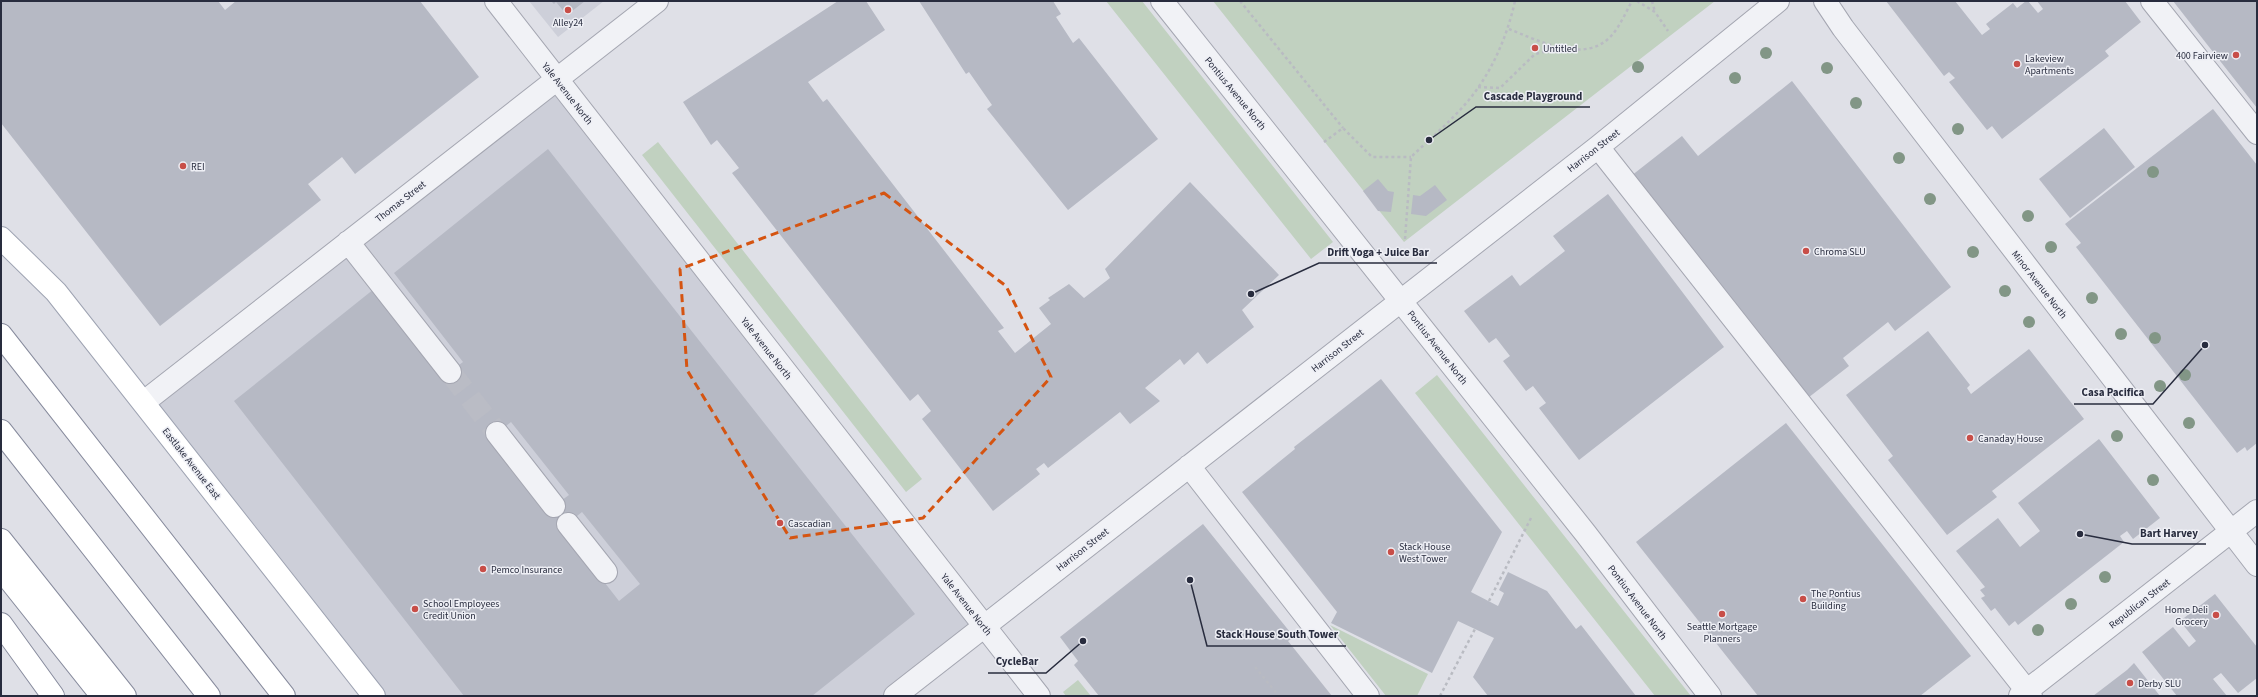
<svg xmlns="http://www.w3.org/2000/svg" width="2258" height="697" viewBox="0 0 2258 697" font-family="'Source Sans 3',sans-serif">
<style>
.built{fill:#cdcfd9}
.green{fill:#c1d1c0}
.building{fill:#b6b9c4;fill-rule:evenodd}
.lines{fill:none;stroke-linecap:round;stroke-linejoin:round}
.minor-tunnel{stroke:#babcc5;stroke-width:22;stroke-dasharray:22 11;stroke-linecap:butt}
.minor-casing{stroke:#a4a6b1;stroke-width:24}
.major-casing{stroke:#9ea3b2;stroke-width:24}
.highway-casing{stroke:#878b9d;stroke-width:24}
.path{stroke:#b9bbc2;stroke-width:2.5;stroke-dasharray:3 3;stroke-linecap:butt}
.minor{stroke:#f1f2f6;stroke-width:22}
.major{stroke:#fff;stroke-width:22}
.highway{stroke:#fff;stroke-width:22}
.tree{fill:#829686}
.marked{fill:none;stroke:#d55411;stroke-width:3;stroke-dasharray:8 5;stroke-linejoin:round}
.poi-dot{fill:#c84e48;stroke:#eeeff5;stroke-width:1.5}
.labels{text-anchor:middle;stroke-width:3;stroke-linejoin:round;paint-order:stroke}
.poi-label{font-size:10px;fill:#282c3e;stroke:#eeeff5;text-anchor:start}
.street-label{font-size:10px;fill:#282c3e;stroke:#eeeff5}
.leader{fill:none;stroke:#282c3e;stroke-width:1.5}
.callout-dot{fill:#282c3e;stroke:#eeeff5;stroke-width:1.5}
.callout-label{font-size:11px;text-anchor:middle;font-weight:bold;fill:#282c3e;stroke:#eeeff5;stroke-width:3;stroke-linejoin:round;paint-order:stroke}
</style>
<rect width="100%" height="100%" fill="#dfe0e7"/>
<path class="built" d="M529,1H604L558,37Z
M557,79L984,626L895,696H374L144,402Z"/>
<path class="green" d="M1106,1H1142L1333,242L1311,259Z
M1213,1H1715L1404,242Z
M658,142L922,479L906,492L642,155Z
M1437,375L1691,696H1655L1415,393Z
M1330,625L1428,674L1417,696H1386Z
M1078,680L1091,696H1066L1063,692Z"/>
<path class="building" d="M1,1H218L225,10L236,1H420L479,77L355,174L342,157L308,184L321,200L160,326L1,123Z
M551,1H585L567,15L556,2L554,4Z
M838,1H866L885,30L808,82L823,102L827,99L1004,328L998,331L1015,353L1051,324L1039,308L1050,300L1048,298L1069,284L1084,298L1110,278L1105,269L1190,182L1279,275L1242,310L1254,327L1207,364L1198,352L1184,365L1180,359L1145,388L1160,401L1130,424L1120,412L1048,468L1044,463L1036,469L1040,474L993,511L922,419L931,411L918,394L910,401L732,173L739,168L717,140L711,145L683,102Z
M919,1H1053L1061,14L1056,17L1073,43L1079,38L1158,139L1068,210L987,109L992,105L969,72L966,74Z
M1886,1H1955L1982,35L1990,29L1986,24L2013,3L2017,8L2026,1H2028L2038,13L2043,9L2037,1H2125L2141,22L2105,51L2109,56L2002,139L1992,126L1987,130L1949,82L1955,78L1949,72L1944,76Z
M2173,1H2257V108Z
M1792,81L1951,287L1895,331L1888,322L1843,358L1849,366L1804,401L1631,176L1682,136L1698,156Z
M2213,109L2257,165V443L2247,451L2245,447L2237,453L2076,247L2081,243L2065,224Z
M2104,128L2135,167L2070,218L2039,179Z
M548,149L915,614L812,696H464L234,401L374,289L443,377L463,362L394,273ZM511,422L569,495L554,506L491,438ZM582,512L640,584L619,601L562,528Z
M1378,179L1388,191L1394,192L1391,212L1378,211L1363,191Z
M1435,185L1447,200L1426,216L1411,214L1413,195L1420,196Z
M1608,194L1724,347L1579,460L1539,408L1546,403L1533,386L1526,391L1503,361L1510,356L1496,338L1489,343L1464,311L1512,275L1520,286L1565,251L1553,236Z
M1928,331L1970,385L1967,388L1971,394L2029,349L2084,419L1992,491L1997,497L1947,535L1888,460L1893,456L1846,395Z
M1381,379L1502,532L1471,592L1498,606L1504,593L1499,590L1508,572L1547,591L1576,629L1581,625L1636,696H1488L1473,677L1494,638L1458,621L1432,673L1331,623L1337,612L1242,492L1295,449L1294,447Z
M1786,423L1971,656L1920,696H1758L1636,542Z
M2099,439L2160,518L2133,539L2127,531L2120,536L2124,542L2018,625L2015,621L2009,626L1995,608L1991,611L1981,598L1985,596L1980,590L1985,587L1956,551L1998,518L2020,547L2040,531L2018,503Z
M1203,524L1294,637L1288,641L1332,696H1099L1074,665L1078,661L1060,637Z
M2215,594L2257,647V678L2238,693L2221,673L2213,679L2227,696H2177L2142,652L2173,627L2189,647L2196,641L2180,621Z
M2134,663L2160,696H2093L2127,670Z"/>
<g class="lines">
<path class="minor-tunnel" d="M450,372L497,433"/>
<g class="minor-casing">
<path id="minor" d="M496,1L1039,696
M1162,1L1586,534L1710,696
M1825,1L1843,28L2257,565
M2152,1L2257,133
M1598,147L2031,696
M348,242L450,372
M144,402L657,1
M497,433L554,506
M1189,466L1368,696
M568,524L606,572
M895,696L1598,147L1778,1
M2020,696L2257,511"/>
</g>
<g class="major-casing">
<path id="major" d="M1,238L56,292L374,696"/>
</g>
<g class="highway-casing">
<path id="highway" d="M1,335L284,696
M1,431L209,696
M1,540L125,696
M1,569L102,696
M1,624L53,696"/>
</g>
<path class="path" d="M1240,1L1343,128
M1637,1L1655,12L1668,31
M1652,1L1655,12
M1509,29C1539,41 1586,65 1612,35C1620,26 1626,12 1632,1
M1478,87L1500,88L1535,54L1560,48
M1324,142L1343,128L1372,157H1411
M1405,239L1411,157C1430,139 1451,121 1468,101C1492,72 1507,37 1515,1
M1489,601L1532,516
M1255,667L1279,696
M1440,696L1475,629"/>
<use href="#minor" class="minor"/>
<use href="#major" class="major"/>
<use href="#highway" class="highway"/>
</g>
<g class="tree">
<circle cx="1766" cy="53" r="6"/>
<circle cx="1638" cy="67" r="6"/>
<circle cx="1827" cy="68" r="6"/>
<circle cx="1735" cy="78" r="6"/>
<circle cx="1856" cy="103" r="6"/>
<circle cx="1958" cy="129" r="6"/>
<circle cx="1899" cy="158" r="6"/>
<circle cx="2153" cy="172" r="6"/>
<circle cx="1930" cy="199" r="6"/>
<circle cx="2028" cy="216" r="6"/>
<circle cx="2051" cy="247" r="6"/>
<circle cx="1973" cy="252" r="6"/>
<circle cx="2005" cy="291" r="6"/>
<circle cx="2092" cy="298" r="6"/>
<circle cx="2029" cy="322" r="6"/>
<circle cx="2121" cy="334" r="6"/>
<circle cx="2155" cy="338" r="6"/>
<circle cx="2185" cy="375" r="6"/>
<circle cx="2160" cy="386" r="6"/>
<circle cx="2189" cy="423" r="6"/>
<circle cx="2117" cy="436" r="6"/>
<circle cx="2153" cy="480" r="6"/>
<circle cx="2105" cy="577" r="6"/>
<circle cx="2071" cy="604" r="6"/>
<circle cx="2038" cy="630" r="6"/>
</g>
<path class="marked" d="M884,193L1006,286L1051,377L923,518L790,538L687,370L680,269Z"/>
<g class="poi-dot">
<circle cx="568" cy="10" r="4"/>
<circle cx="1535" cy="48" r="4"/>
<circle cx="2236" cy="55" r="4"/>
<circle cx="2017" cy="64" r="4"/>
<circle cx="183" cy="166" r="4"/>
<circle cx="1806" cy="251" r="4"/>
<circle cx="1970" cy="438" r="4"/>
<circle cx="780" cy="523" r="4"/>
<circle cx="1391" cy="552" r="4"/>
<circle cx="483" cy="569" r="4"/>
<circle cx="1803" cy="599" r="4"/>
<circle cx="415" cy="609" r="4"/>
<circle cx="1722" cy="614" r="4"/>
<circle cx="2216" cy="615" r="4"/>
<circle cx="2130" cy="683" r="4"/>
</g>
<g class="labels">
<g class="poi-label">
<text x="568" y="26" text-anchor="middle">Alley24</text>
<text x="1543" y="52">Untitled</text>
<text x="2228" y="59" text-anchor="end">400 Fairview</text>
<text x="2025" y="62">Lakeview<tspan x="2025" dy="12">Apartments</tspan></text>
<text x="191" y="170">REI</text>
<text x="1814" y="255">Chroma SLU</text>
<text x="1978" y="442">Canaday House</text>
<text x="788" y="527">Cascadian</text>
<text x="1399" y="550">Stack House<tspan x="1399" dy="12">West Tower</tspan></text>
<text x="491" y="573">Pemco Insurance</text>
<text x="1811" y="597">The Pontius<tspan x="1811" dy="12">Building</tspan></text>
<text x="423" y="607">School Employees<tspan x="423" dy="12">Credit Union</tspan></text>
<text x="2208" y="613" text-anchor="end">Home Deli<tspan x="2208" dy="12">Grocery</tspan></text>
<text x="1722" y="630" text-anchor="middle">Seattle Mortgage<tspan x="1722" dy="12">Planners</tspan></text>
<text x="2138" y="687">Derby SLU</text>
</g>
<g class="street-label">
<text transform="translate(568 93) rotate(52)" y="4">Yale Avenue North</text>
<text transform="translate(1236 93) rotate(51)" y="4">Pontius Avenue North</text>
<text transform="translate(1593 150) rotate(-38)" y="4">Harrison Street</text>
<text transform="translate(400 201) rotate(-38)" y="4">Thomas Street</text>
<text transform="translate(2040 284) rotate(52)" y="4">Minor Avenue North</text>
<text transform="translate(1438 347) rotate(52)" y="4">Pontius Avenue North</text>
<text transform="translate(767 348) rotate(52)" y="4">Yale Avenue North</text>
<text transform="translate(1337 350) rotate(-38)" y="4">Harrison Street</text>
<text transform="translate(192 463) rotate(52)" y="4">Eastlake Avenue East</text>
<text transform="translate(1082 549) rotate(-38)" y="4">Harrison Street</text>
<text transform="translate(1638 602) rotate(53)" y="4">Pontius Avenue North</text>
<text transform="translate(2139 603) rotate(-38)" y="4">Republican Street</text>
<text transform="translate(967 604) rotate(52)" y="4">Yale Avenue North</text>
</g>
</g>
<path class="leader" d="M1429 140L1476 107H1590M1251 294L1319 263H1437M2205 345L2153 404H2074M2080 534L2132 544H2206M1190 580L1207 646H1346M1083 641L1046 673H988"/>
<g class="callout-dot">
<circle cx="1429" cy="140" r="4"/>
<circle cx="1251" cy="294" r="4"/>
<circle cx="2205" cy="345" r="4"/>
<circle cx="2080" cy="534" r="4"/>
<circle cx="1190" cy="580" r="4"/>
<circle cx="1083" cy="641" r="4"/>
</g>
<g class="callout-label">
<text x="1533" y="100">Cascade Playground</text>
<text x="1378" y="256">Drift Yoga + Juice Bar</text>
<text x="2113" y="396">Casa Pacifica</text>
<text x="2169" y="537">Bart Harvey</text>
<text x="1277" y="638">Stack House South Tower</text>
<text x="1017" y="665">CycleBar</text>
</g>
<rect width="2258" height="697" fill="none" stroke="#282c3e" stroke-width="4"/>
</svg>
